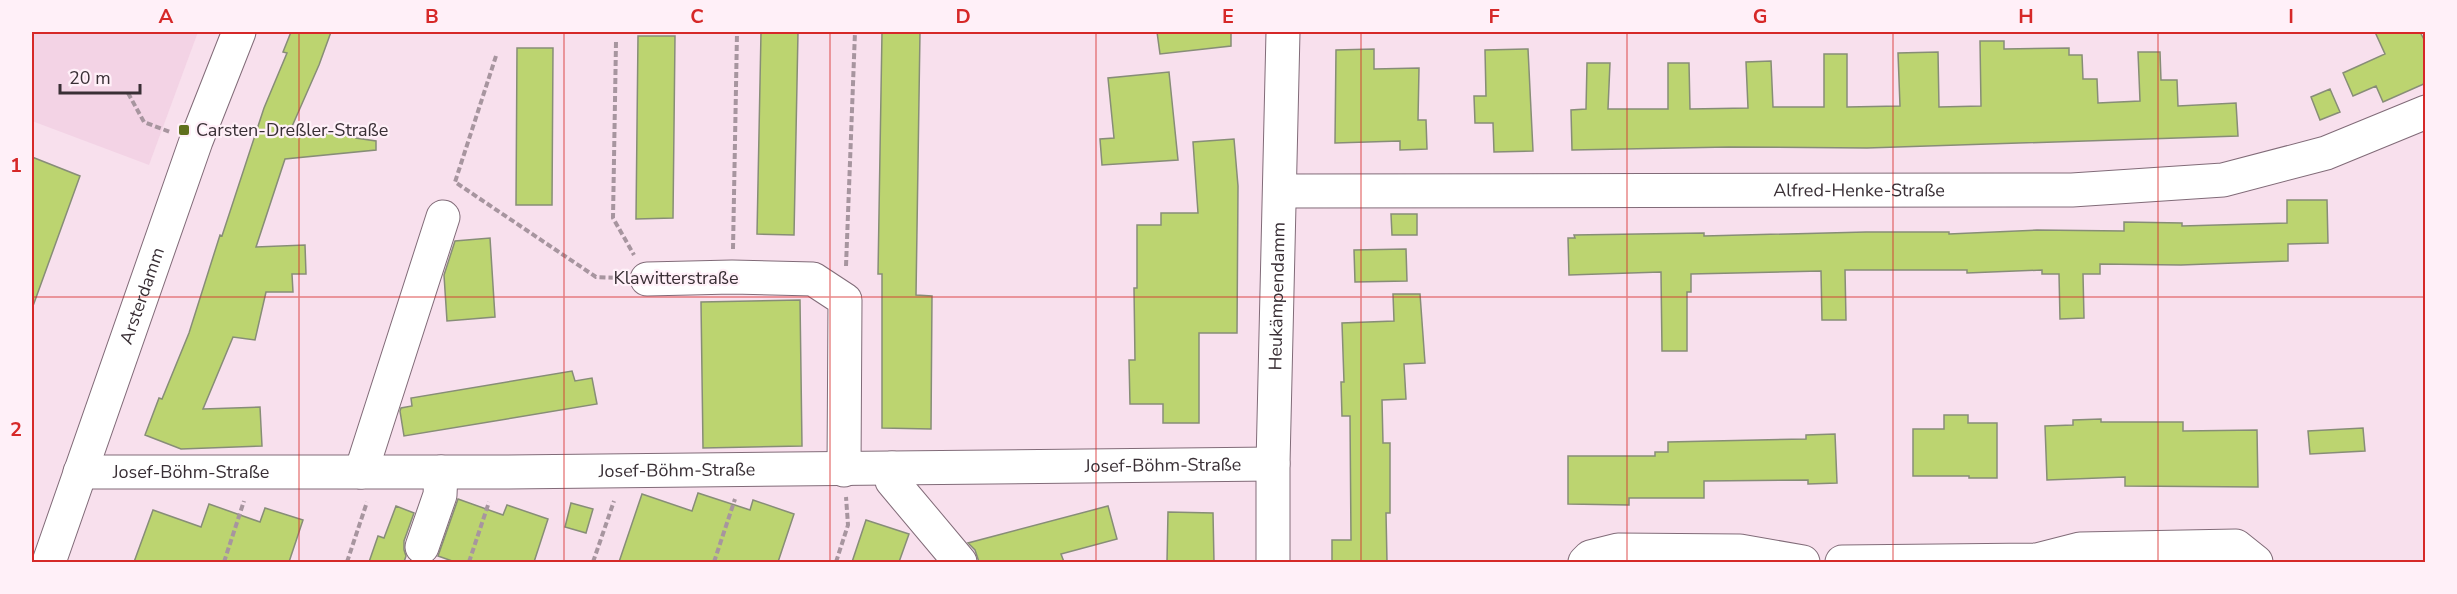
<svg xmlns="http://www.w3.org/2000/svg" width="2457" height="594" viewBox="0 0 2457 594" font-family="'Nunito Sans',sans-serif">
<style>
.built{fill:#f3d3e5}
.building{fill:#bcd470;stroke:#878d77;stroke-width:1.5}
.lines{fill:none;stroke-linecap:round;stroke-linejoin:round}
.minor-casing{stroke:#816b78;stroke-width:35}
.path{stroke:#a7959f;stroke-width:4;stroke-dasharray:6 3;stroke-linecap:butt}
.minor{stroke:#fff;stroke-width:33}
.grid{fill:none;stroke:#d62828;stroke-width:1.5;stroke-opacity:0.55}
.poi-dot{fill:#60701d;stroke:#fff0f8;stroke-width:2}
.labels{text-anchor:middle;stroke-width:4.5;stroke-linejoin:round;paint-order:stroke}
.poi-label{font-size:18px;fill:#392f35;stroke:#fff0f8;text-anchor:start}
.street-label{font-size:18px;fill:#392f35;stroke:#fff0f8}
.neatline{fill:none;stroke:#d62828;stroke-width:2}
.grid-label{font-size:20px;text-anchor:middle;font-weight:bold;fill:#d62828}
</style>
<rect width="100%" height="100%" fill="#f8e0ed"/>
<path class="built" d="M32,32H198L149,165L32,121Z"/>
<path class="building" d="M291,32H331L319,65L290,131L325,135L330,131L355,127L356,138L376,141V150L285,159L256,247L305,245L306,274H292L293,292H266L255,340L233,337L203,409L260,407L262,446L181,449L145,435L159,398L162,399L189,333L220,235L222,236L264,108L287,53L283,52Z
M761,32H798L794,235L757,234Z
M882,32H920L916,295L932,296L931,429L882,428V274H878Z
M1157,32H1231V46L1160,54Z
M2375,32H2420L2426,43V83L2383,102L2376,86L2353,96L2343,73L2385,54Z
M638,36H675L673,218L636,219Z
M1980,41H2004V49L2069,48V55H2082L2083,79H2097L2098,103L2140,101L2138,52H2160L2161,80H2177L2178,106L2236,103L2238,136L1867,148L1729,147L1572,150L1571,110L1586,109L1587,63H1610L1608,109H1668V63H1689L1690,109L1748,108L1746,62L1771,61L1773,107H1824V54H1847V107L1900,106L1898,53L1938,52L1939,107L1981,106Z
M517,48H553L552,205H516Z
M1374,49V69L1419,68L1418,120H1426L1427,149L1400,150V141L1335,143L1336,50Z
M1528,49L1533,151L1494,152L1493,123H1475L1474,96H1486L1485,50Z
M1169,72L1178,160L1102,165L1100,139L1114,138L1108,78Z
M2330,89L2340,112L2320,120L2311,97Z
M1234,139L1238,186L1237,333H1199V423H1163V404H1130L1129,360H1135L1134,288H1137V225H1161V213H1198L1193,142Z
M32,157L80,176L33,306H32Z
M2287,200H2327L2328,243L2288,244V261L2181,265L2100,264V274H2083L2084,318L2060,319L2059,274H2042V270L1967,273V270H1845L1846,320H1822L1821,271L1691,274V292H1687V351H1662L1661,272L1569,275L1568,238H1575L1574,235L1704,233V236L1866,232H1949V234L2037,230L2124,231V222L2182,223V226L2287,223Z
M1391,214H1417V235H1392Z
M490,238L495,317L447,321L444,275L455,241Z
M1406,249L1407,281L1355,282L1354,250Z
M1393,294H1420L1425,363L1404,364L1406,399L1382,400L1383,443H1390V513H1386L1387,562H1332V540H1351L1350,416H1342L1341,382H1344L1342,323L1394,321Z
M800,300L802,446L703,448L701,302Z
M572,371L575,381L592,378L597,404L404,436L400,411L401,408L412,406L411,398Z
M1944,415H1968V423H1997V478H1969V476H1913V429H1944Z
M2101,419V422H2183V431L2257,430L2258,487L2125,486V477L2047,480L2045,426L2073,425V420Z
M2363,428L2365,451L2310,454L2308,431Z
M1835,434L1837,483L1808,484V480L1704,481V498H1629V505L1568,504V456H1655V452H1668V442L1806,439V435Z
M698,493L750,510L753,500L794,514L778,562H619L642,494L692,511Z
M458,499L503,515L507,505L548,519L534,562H455L438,556Z
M571,503L593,509L586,533L565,527Z
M209,504L260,522L265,508L303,520L289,562H134L153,510L201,527Z
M396,506L414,513L404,541V550L406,556L404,562H369L378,536L384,538Z
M1108,506L1117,539L1061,554L1064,562H979L975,550L968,543Z
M1168,512L1213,513L1214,562H1167Z
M866,520L909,534L899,562H852Z"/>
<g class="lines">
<g class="minor-casing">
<g id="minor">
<path id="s1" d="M1280,191L2072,190L2223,180L2326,153L2426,112"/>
<path d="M647,279L732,277L813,279L845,300L844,470"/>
<path d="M892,468V481L960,562"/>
<path id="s2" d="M80,472H499L1273,464"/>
<path d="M361,472L443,217"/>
<path d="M422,547L440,495L441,472"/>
<path id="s3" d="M49,562L196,141L239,32"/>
<path id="s4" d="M1273,562V464L1283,32"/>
<path d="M1585,562L1590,557L1618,550L1740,551L1803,562"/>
<path d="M1842,562L2037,560L2080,549L2236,546L2256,562"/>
</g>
</g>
<path class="path" d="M616,42L613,218L634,255
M496,56L455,182L596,277L620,278
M128,93L144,122L170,132
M733,249L737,33
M846,266L855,32
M224,562L244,501
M347,562L367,502
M469,562L489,502
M593,562L614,501
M714,562L735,499
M836,562L848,525L846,497"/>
<use href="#minor" class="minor"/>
</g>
<path class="grid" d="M299,32V562M564,32V562M830,32V562M1096,32V562M1361,32V562M1627,32V562M1893,32V562M2158,32V562M32,297H2426"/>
<rect class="poi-dot" x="178" y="124" width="12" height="12" rx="3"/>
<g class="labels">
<g class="poi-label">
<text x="196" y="136">Carsten-Dreßler-Straße</text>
</g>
<g class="street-label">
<text dy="6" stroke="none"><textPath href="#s1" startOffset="579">Alfred-Henke-Straße</textPath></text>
<text x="676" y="284">Klawitterstraße</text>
<text dy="6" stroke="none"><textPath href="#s3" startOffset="282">Arsterdamm</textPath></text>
<text dy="6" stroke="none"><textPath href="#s4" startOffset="266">Heukämpendamm</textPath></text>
<text dy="6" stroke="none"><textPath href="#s2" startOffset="1083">Josef-Böhm-Straße</textPath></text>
<text dy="6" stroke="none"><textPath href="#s2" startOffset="597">Josef-Böhm-Straße</textPath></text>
<text dy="6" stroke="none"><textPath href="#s2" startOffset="111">Josef-Böhm-Straße</textPath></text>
</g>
</g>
<rect width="2457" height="594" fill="none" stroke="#fff0f8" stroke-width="66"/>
<path d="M60 84v9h80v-9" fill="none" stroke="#392f35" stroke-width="3"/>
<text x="69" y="84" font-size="18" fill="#392f35" stroke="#fff0f8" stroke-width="4.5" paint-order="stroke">20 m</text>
<rect x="33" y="33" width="2391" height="528" class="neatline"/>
<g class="grid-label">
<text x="166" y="23">A</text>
<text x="432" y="23">B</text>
<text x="697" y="23">C</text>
<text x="963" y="23">D</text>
<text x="1228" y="23">E</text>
<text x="1494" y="23">F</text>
<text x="1760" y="23">G</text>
<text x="2026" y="23">H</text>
<text x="2291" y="23">I</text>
<text x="16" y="172">1</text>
<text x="16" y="436">2</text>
</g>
</svg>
